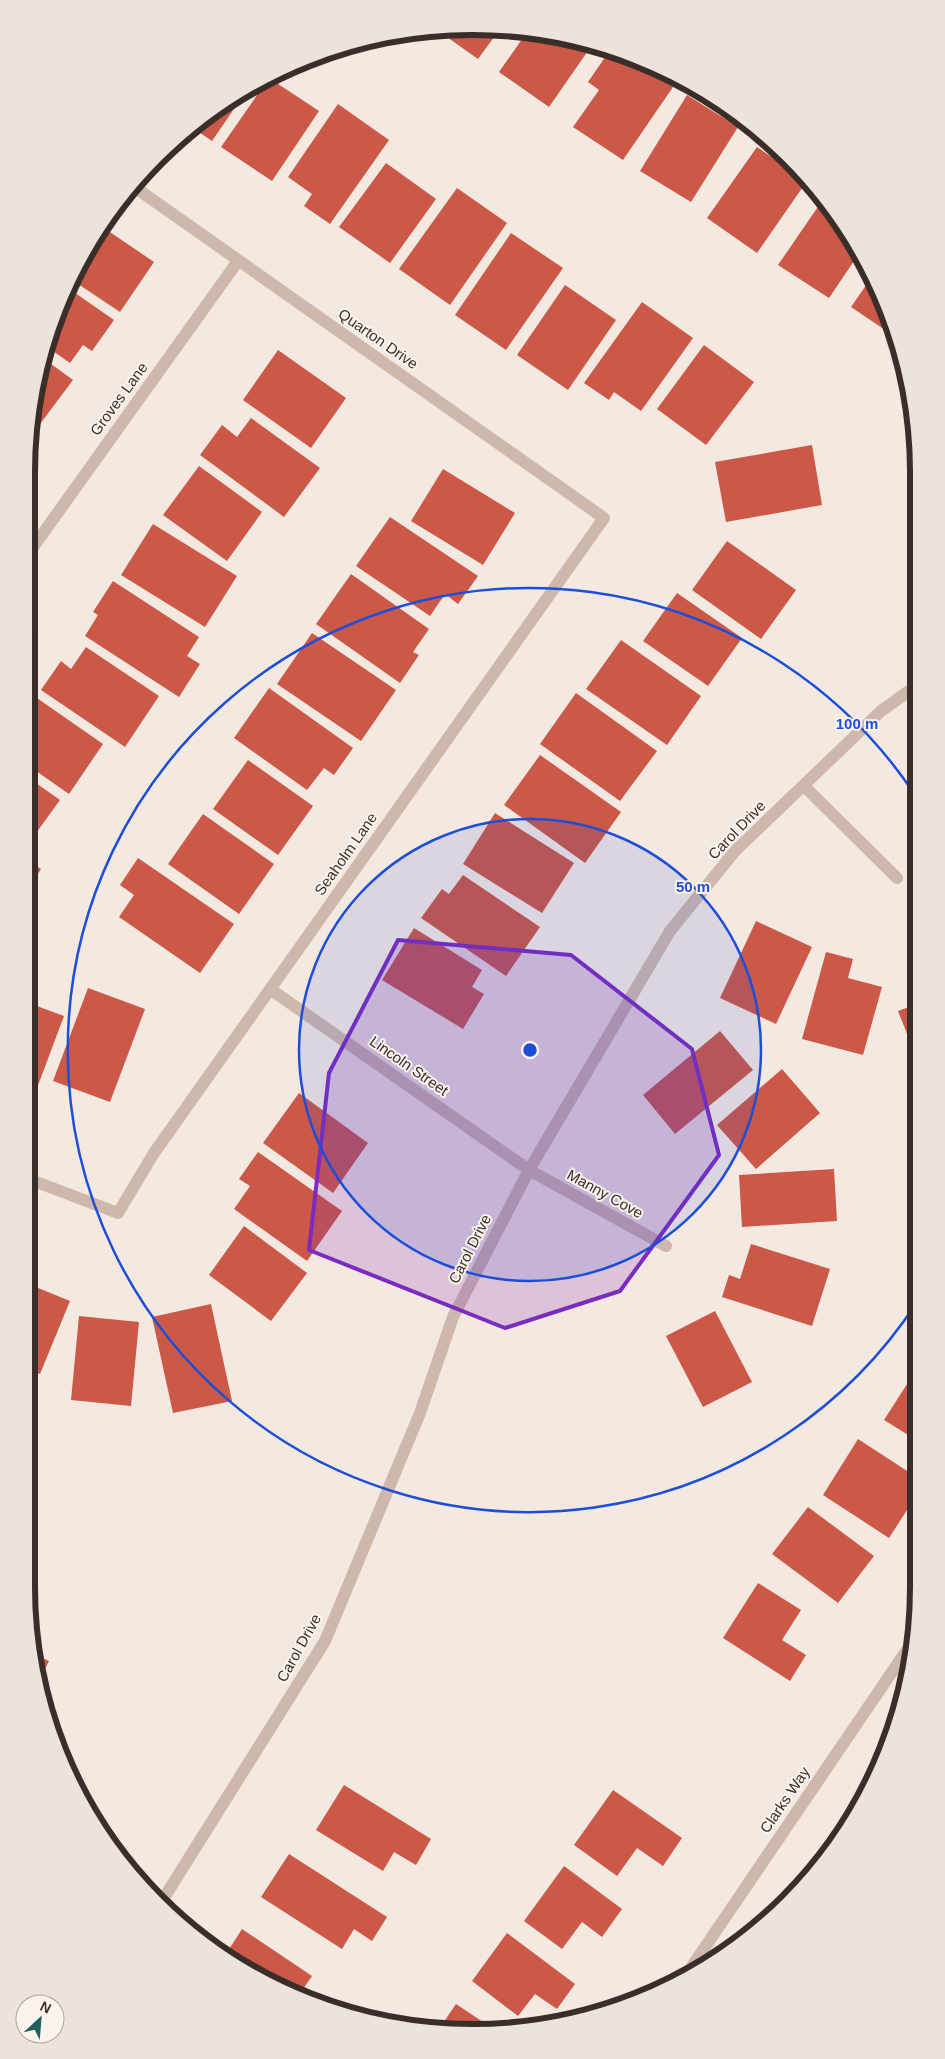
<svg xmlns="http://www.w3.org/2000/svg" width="945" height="2059" viewBox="0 0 945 2059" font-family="Arial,sans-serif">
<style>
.building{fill:#cc5847}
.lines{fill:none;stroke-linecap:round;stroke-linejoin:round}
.minor{stroke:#ceb7ab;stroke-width:12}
.marked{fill:#7b2cbf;fill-opacity:0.2;stroke:#7b2cbf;stroke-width:4;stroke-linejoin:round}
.ring{fill:none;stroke:#1d4ed8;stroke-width:2.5}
.labels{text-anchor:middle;stroke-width:4;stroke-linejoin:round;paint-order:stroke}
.street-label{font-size:15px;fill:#3b2e2a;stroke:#fbf3ed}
.rim{fill:none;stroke:#3b2e2a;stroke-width:6}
.centre{fill:#1d4ed8;stroke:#fbf3ed;stroke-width:2.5}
.ring-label{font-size:15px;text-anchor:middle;font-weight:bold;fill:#1d4ed8;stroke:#fbf3ed;stroke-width:4;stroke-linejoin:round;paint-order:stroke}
</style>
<rect width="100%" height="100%" fill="#f4e9e0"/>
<path class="building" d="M472,26L500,29L478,59L437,30Z
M527,32L559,35L592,45L549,107L499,72Z
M610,50L624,54L673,87L623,160L573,127L599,90L588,82Z
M269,78L319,111L272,181L221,147Z
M247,90L212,141L193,128L224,102Z
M687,95L738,127L691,202L640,171Z
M338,104L389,140L330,224L304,206L312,194L288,177Z
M757,147L807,181L757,253L707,218Z
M386,163L436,199L390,263L339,227Z
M457,188L507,223L450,305L399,269Z
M824,198L858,255L829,298L778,265Z
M101,226L154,262L120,312L72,280Z
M511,233L563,268L506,350L455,315Z
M871,278L885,301L894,336L851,307Z
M565,285L616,320L568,390L517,355Z
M68,288L114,320L92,351L83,345L70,363L47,347L60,302Z
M642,302L693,338L641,411L614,392L609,400L584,383Z
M704,345L754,382L706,445L657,409Z
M278,350L346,398L311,448L243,400Z
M43,358L73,380L37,428L31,424L35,385Z
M251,418L320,468L284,517L200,455L222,425L237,437Z
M812,445L822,505L726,522L715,462Z
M199,466L262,512L227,561L163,515Z
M443,469L515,513L483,565L411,521Z
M390,517L478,576L458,604L445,594L430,616L356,566Z
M153,524L237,576L205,627L121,575Z
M727,541L796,590L761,639L692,590Z
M351,574L429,629L413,652L419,655L400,683L316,624Z
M113,581L199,637L187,656L200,664L179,697L85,636L98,615L93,612Z
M677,593L742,638L708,686L643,641Z
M312,633L396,690L361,741L277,684Z
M621,640L701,696L667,745L586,689Z
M86,647L159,696L125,747L41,690L61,661L71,669Z
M269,688L353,748L334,775L324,768L307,790L234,738Z
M576,693L657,751L620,801L540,744Z
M34,696L103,744L69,794L26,764V708Z
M540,755L621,812L585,863L504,805Z
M248,760L313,806L278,855L213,809Z
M26,776L60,800L26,847Z
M495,813L574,863L542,913L463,864Z
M203,814L274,864L239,914L168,864Z
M138,858L234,924L200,973L119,917L134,895L120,885Z
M26,860L41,869L26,893Z
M463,875L540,927L506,976L421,918L442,889L449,894Z
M756,921L812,947L776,1024L720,998Z
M414,928L482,970L472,987L484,994L463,1029L382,980Z
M826,952L853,959L848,978L882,987L863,1055L802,1039Z
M88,988L145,1009L110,1102L53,1081Z
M26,1002L64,1016L34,1096L26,1093Z
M917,1004V1059L898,1011Z
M720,1031L753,1070L675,1134L643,1095Z
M782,1069L820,1113L756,1169L717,1125Z
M299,1093L368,1143L333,1193L263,1143Z
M258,1152L342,1211L307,1261L234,1209L250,1186L239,1179Z
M834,1169L837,1221L742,1227L739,1175Z
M244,1226L307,1273L271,1321L209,1275Z
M751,1244L830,1269L812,1326L722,1297L729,1275L740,1279Z
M26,1283L70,1301L40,1374L26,1369Z
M211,1304L232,1401L173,1413L152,1317Z
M715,1311L752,1382L703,1407L666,1336Z
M79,1316L139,1322L131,1406L71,1400Z
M909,1381L918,1387V1441L884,1420Z
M858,1439L918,1478V1493L889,1538L823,1495Z
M808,1507L874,1556L838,1603L772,1554Z
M758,1583L801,1610L782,1640L806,1655L790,1681L723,1638Z
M38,1656L49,1661L41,1677Z
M344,1785L431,1839L416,1865L394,1852L383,1871L316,1830Z
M613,1790L682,1838L663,1866L637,1848L617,1876L574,1845Z
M289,1854L387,1917L372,1941L354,1929L342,1949L261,1897Z
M564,1866L622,1909L602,1937L582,1922L562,1949L524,1921Z
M242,1929L312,1976L301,1992L250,1973L226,1954Z
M507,1933L575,1984L557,2009L535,1994L518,2016L472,1981Z
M456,2004L492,2028L441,2026Z"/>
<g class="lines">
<path class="minor" d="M26,557L238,261
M804,786L897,878
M270,989L529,1170L666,1246
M26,1178L118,1213L154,1153L604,518L133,186
M162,1901L325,1641L420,1413L453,1317L529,1170L670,931L735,851L881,711L916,686
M684,1978L913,1641"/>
</g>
<path class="marked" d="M398,940L571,955L692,1049L719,1155L620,1291L505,1328L309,1250L329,1073Z"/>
<circle cx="530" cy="1050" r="231" fill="#1d4ed8" fill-opacity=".12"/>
<g class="ring">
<circle cx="530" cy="1050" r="231"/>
<path d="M917 1302A462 462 0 1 1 915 795"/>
</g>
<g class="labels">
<g class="street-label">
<text transform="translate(378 339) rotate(35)" y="5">Quarton Drive</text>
<text transform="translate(119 399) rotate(-54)" y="5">Groves Lane</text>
<text transform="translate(737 830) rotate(-46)" y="5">Carol Drive</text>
<text transform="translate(346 854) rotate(-55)" y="5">Seaholm Lane</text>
<text transform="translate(409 1066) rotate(35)" y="5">Lincoln Street</text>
<text transform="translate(605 1194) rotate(29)" y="5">Manny Cove</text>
<text transform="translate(470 1249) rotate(-63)" y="5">Carol Drive</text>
<text transform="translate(299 1648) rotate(-61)" y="5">Carol Drive</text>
<text transform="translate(785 1800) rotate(-56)" y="5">Clarks Way</text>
</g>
</g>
<path d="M0 0H945V2059H0ZM472 35H473A437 437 0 0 1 910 472V1587A437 437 0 0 1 473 2024H472A437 437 0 0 1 35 1587V472A437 437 0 0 1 472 35Z" fill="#ece3dd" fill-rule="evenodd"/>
<path class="rim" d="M472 35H473A437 437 0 0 1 910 472V1587A437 437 0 0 1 473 2024H472A437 437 0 0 1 35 1587V472A437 437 0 0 1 472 35Z"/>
<circle cx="530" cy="1050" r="8" class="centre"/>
<g class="ring-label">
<text x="857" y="729">100 m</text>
<text x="693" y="892">50 m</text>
</g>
<g transform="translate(40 2019) rotate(26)"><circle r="24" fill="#fbf3ed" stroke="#aea49f"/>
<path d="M0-4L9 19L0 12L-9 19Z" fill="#1d605c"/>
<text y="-8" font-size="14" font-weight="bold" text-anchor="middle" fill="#3b2e2a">N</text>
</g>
</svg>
